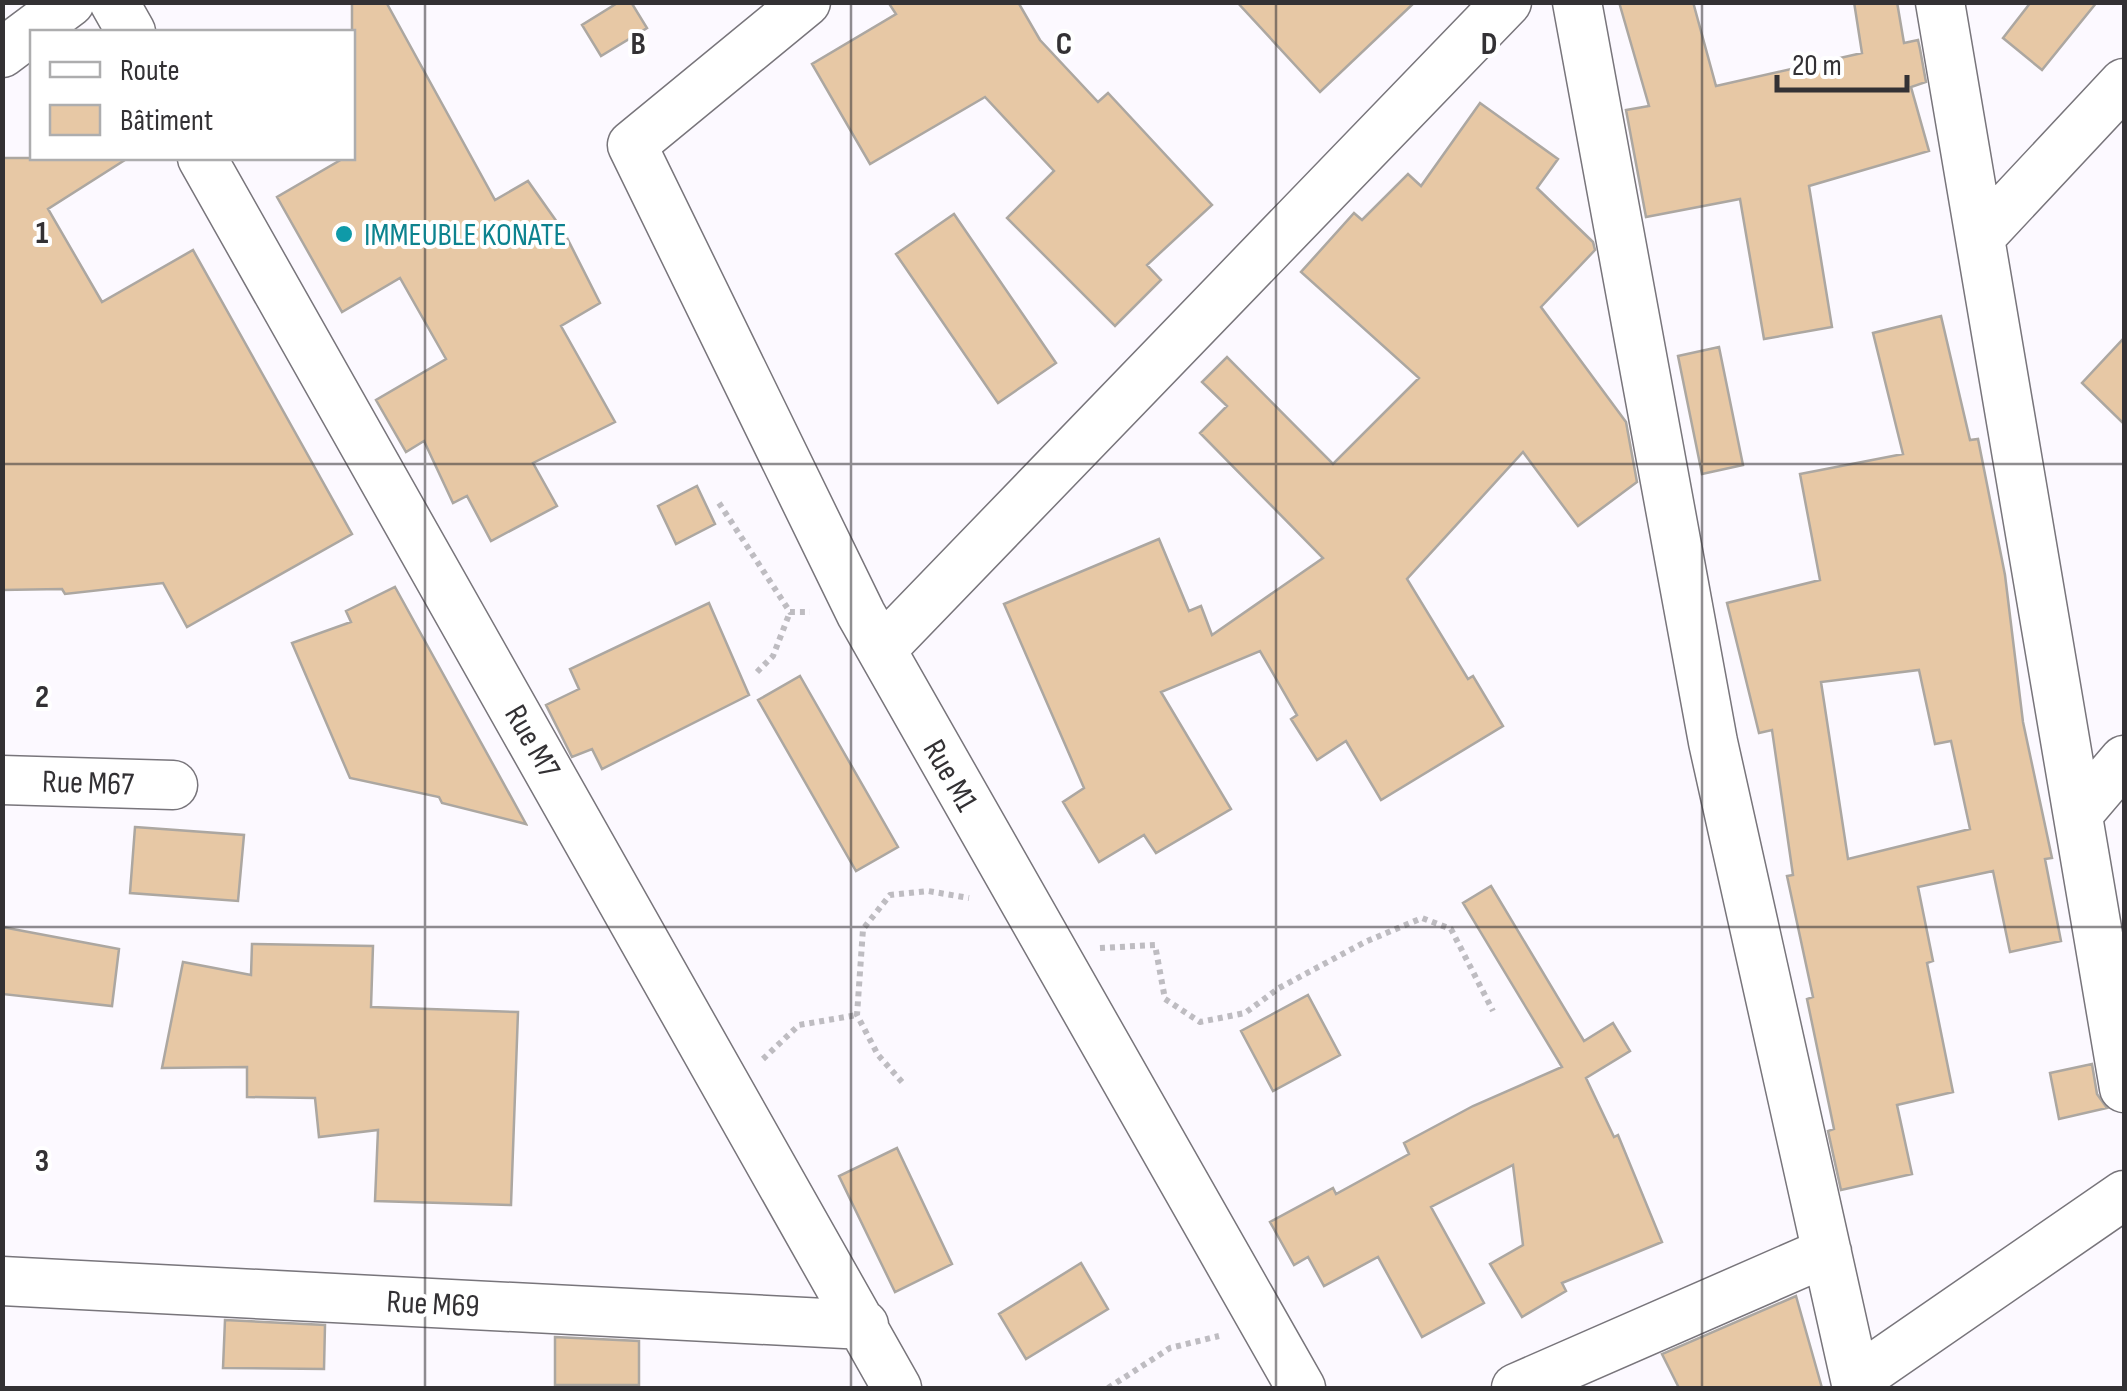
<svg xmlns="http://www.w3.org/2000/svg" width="2127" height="1391" viewBox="0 0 2127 1391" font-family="'Sofia Sans Condensed',sans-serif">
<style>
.building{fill:#e7c8a5;stroke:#aca7a1;stroke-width:2.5;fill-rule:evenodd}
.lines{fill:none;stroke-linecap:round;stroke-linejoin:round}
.street-casing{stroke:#78757b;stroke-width:51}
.path{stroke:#bebcc1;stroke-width:6;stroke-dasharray:5 5;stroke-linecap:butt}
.street{stroke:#fff;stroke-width:48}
.grid{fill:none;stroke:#333134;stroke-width:2.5;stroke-opacity:0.55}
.culture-dot{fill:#0f9aa8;stroke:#fff;stroke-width:4}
.labels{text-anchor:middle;stroke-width:8;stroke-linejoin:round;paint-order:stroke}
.culture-label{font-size:32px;fill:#0d838f;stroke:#fff;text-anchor:start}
.street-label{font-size:32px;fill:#333134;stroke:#fff}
.grid-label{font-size:32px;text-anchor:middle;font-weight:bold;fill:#333134;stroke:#fff;stroke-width:8;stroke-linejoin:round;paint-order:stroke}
</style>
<rect width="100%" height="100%" fill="#fcf9ff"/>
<path class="building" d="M352,2H386L495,200L528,181L564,232L600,303L561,326L615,422L533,463L557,506L491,541L467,496L453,503L424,441L406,452L376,400L446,359L400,278L342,312L277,197L344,158H352Z
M619,2H631L647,28L601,56L582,25Z
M888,2H1018L1040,40L1098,102L1108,93L1212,205L1147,265L1161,280L1115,326L1007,218L1054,171L985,97L870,164L812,64L896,14Z
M1237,2H1415L1320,92Z
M1619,2H1693L1716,86L1862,53L1854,2H1897L1904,43L1918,40L1920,49L1926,82L1911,87L1929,151L1809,186L1832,327L1764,339L1740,199L1646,217L1626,110L1649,106Z
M2031,2H2097L2042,70L2003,38Z
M1480,103L1558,159L1537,188L1593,242L1595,250L1541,307L1626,422L1637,482L1578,526L1523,452L1407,579L1468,679L1473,676L1503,726L1381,800L1346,741L1317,760L1291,719L1297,715L1260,651L1161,692L1231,809L1156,853L1144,835L1099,862L1063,802L1084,788L1004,604L1159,539L1189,611L1201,606L1212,635L1323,558L1200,433L1227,406L1202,382L1227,357L1333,464L1419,378L1301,272L1354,213L1362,220L1408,174L1421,186Z
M2,158H128L48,209L102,302L193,250L352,534L187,627L163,583L65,594L62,589L2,590Z
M954,214L1056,363L998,403L896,254Z
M1941,316L1970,440L1978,439L2005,575L2023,722L2052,858L2045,859L2061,941L2010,952L1993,871L1918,887L1933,961L1927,963L1953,1092L1897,1105L1912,1174L1841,1190L1828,1131L1834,1129L1807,999L1813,997L1787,876L1793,875L1772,730L1759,733L1727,603L1820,580L1800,474L1903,454L1873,333ZM1919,670L1935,744L1951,741L1970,829L1848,859L1821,682Z
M2124,338V424L2082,383Z
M1719,347L1743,465L1702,474L1678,356Z
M697,486L715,524L676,544L658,506Z
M395,587L526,824L442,803L439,797L350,778L292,643L351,622L346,611Z
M709,603L749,695L602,769L592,749L572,757L546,705L579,689L570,669Z
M800,676L898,847L856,871L758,700Z
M135,827L244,835L238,901L130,893Z
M1491,886L1584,1041L1613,1023L1630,1051L1586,1078L1614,1137L1618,1135L1662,1242L1562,1283L1566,1291L1522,1317L1490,1264L1523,1245L1513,1165L1431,1207L1484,1303L1422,1337L1378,1257L1324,1286L1308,1257L1294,1265L1270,1222L1333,1188L1336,1194L1409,1154L1404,1143L1473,1106L1562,1067L1463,903Z
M2,927L119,949L112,1006L2,994Z
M252,944L373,946L371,1007L518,1012L511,1205L375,1201L378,1130L319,1137L315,1098L247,1097V1067L162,1068L183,962L251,975Z
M1308,995L1340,1055L1273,1091L1241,1031Z
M2092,1064L2097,1094L2107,1108L2059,1119L2050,1073Z
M897,1148L952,1264L895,1292L839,1176Z
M1081,1263L1108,1309L1026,1359L999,1314Z
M1796,1296L1822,1388H1679L1662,1354Z
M225,1320L325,1325L324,1369L223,1368Z
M555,1337L639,1341V1385H555Z"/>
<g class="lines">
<g class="street-casing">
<path id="street" d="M114,2L131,32
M806,2L632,145L861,614L1301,1388
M1577,2L1713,742L1857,1388
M1940,2L2124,1088
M2,53L70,2
M202,158L897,1388
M1980,237L2124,83
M882,649L1507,2
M2,780L173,785
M2078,814L2124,760
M2,1281L864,1325
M1856,1380L2124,1195
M1516,1388L1827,1252"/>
</g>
<path class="path" d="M719,503L790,612H810
M757,672L773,656L790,612
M1100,948L1155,945L1165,999L1200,1022L1245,1013L1279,988L1365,942L1422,918L1451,929L1493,1011
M763,1059L799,1025L857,1015
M902,1082L878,1055L857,1015L863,929L890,895L928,891L969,898
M1108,1388L1170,1348L1219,1336"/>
<use href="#street" class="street"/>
</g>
<path class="grid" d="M425,2V1388M851,2V1388M1276,2V1388M1702,2V1388M2,464H2124M2,927H2124"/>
<circle class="culture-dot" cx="344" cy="234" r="10"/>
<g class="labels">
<g class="culture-label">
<text x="364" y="245">IMMEUBLE KONATE</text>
</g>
<g class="street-label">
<text transform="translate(533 741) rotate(60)" y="11">Rue M7</text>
<text transform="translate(951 775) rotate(60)" y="11">Rue M1</text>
<text transform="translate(88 782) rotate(2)" y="11">Rue M67</text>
<text transform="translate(433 1303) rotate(3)" y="11">Rue M69</text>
</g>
</g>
<g class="grid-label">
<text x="638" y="54">B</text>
<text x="1064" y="54">C</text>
<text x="1489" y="54">D</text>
<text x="42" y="243">1</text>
<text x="42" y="707">2</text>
<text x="42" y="1171">3</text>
</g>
<rect width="2127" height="1391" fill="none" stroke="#333134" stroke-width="10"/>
<rect x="30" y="30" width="325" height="130" fill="#ffffff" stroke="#adadae" stroke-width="2.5"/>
<rect x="50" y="62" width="50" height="15" fill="#ffffff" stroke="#adadae" stroke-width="2.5"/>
<text x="120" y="80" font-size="30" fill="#333134">Route</text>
<rect x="50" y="105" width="50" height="30" fill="#e7c8a5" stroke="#adadae" stroke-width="2.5"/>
<text x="120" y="130" font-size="30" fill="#333134">Bâtiment</text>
<path d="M1777 75v15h130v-15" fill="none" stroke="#333134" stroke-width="5"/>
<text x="1792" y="75" font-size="30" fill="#333134" stroke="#ffffff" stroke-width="8" paint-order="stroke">20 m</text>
</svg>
